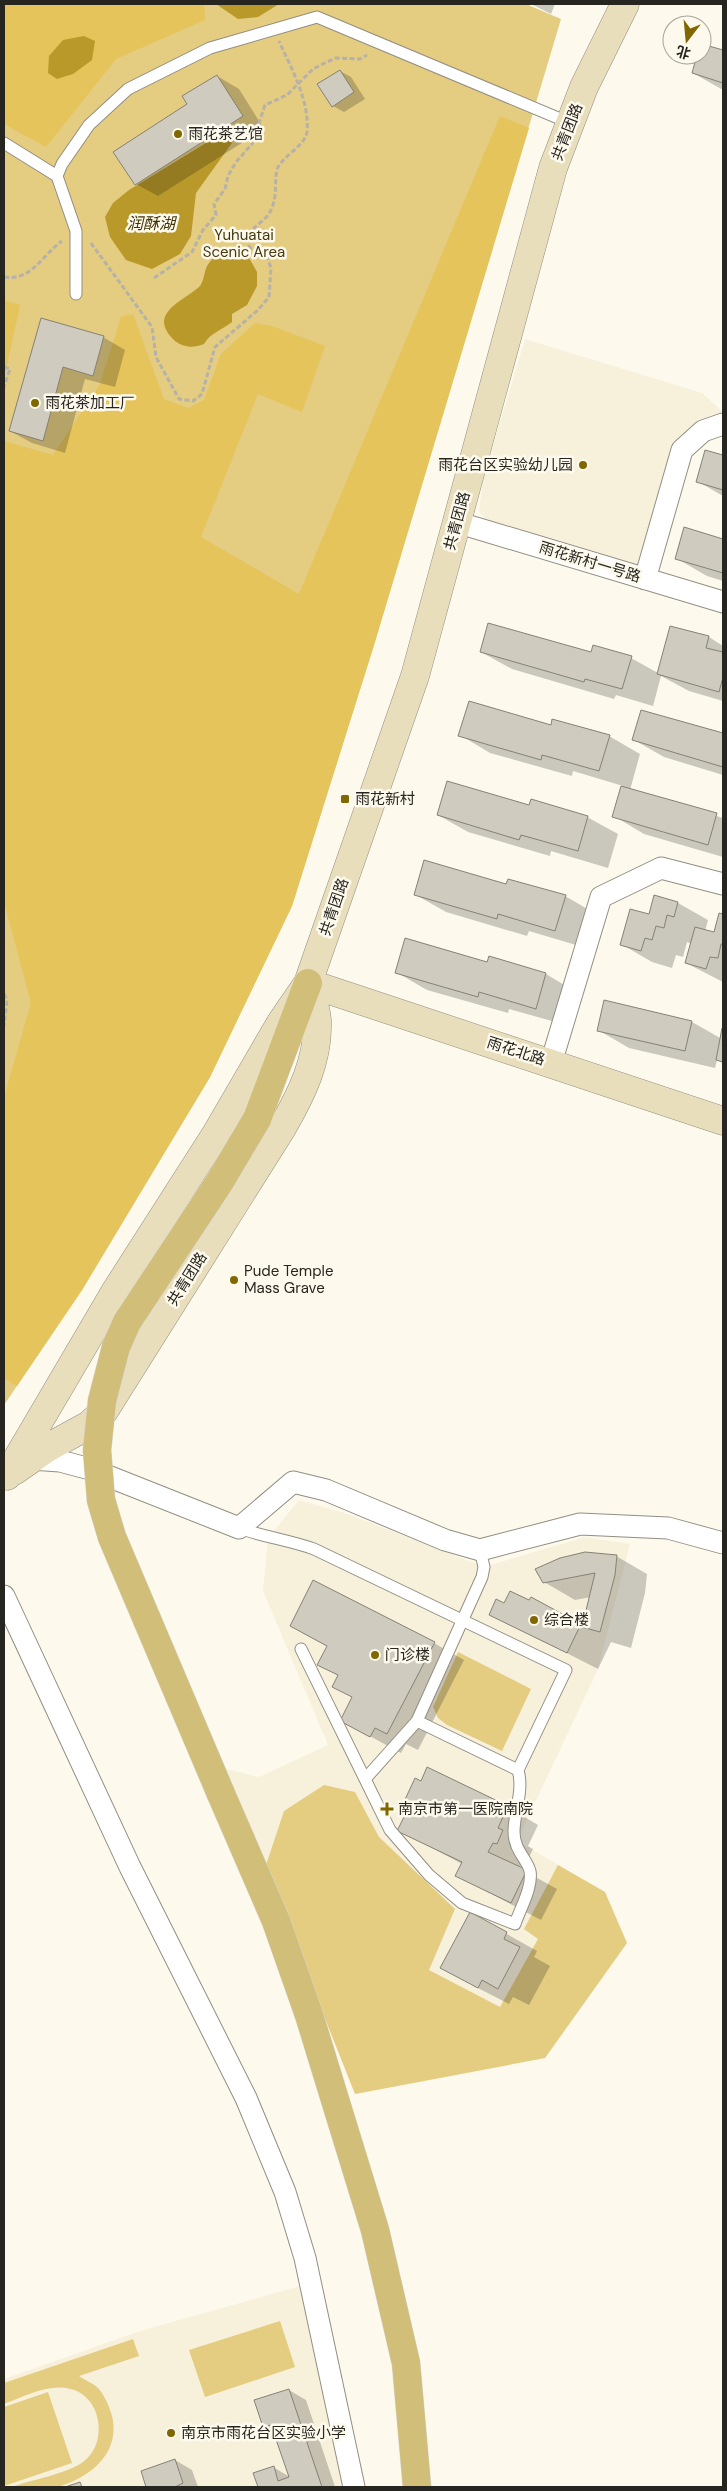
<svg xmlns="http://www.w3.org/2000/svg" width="727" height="2491" viewBox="0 0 727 2491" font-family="'DM Sans','Noto Sans SC',sans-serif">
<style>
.built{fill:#f7f1dc}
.green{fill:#e4cc81}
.forest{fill:#e4c45b}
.water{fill:#b99929}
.shadow{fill:#0003}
.building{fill:#cfcbbe;stroke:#858176}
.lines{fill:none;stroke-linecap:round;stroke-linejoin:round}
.lane-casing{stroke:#928e82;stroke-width:13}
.street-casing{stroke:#928e82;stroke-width:23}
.secondary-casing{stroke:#928e82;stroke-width:29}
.primary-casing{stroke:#d8d8d7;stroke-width:29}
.path{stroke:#b6b2a8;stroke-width:3;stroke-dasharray:5 2.5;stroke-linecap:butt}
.lane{stroke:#fff;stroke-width:11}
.street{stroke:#fff;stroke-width:21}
.secondary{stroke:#e8debc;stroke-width:28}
.primary{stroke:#d1be79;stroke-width:28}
.primary-bridge-casing{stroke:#d8d8d7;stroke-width:29;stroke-linecap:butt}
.primary-bridge{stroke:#d1be79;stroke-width:28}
.poi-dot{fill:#806700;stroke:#fdf9ec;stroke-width:2}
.labels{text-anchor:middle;stroke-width:5;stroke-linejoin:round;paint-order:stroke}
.street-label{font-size:15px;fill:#272520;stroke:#fdf9ec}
.poi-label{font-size:15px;fill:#272520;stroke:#fdf9ec;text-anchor:start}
.park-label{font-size:15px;fill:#46390c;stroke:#fdf9ec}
.water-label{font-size:16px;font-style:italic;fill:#423506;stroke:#fdf9ec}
</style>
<rect width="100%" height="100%" fill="#fdf9ec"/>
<path class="built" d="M525,339L702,393L723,412V424L682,450L645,579L496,534L479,511L483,479Z
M299,1500L348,1514L484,1567L585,1537L630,1544L598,1669L517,1841L605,1892L627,1943L545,2058L355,2094L226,1769L259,1777L328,1745L263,1591L268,1538Z
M311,2283L349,2487H4V2379L140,2331Z"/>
<path class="green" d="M4,4H526L561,19L374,645L292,906L210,1077L82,1290L4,1405Z
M458,1652L531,1689L502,1751L447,1725L438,1718L433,1707Z
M324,1785L355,1792L379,1837L455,1909L429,1970L500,2007L538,1939L524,1929L558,1865L605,1892L627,1943L545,2058L355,2094L265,1868L284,1811Z
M280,2321L295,2367L205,2397L189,2350Z
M133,2339L139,2356L79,2376C84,2380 93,2383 98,2388C105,2396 109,2406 112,2416C121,2453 90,2478 57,2487C43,2490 25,2487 11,2487C31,2480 66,2474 83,2462C110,2442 101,2392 66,2388C45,2385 23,2397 4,2404V2383Z
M48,2392L72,2463L4,2486V2407Z"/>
<path class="forest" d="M4,4H204L205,20L116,59L46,147L4,124Z
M500,116L529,128L374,645L292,906L210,1077L82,1290L17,1386L4,1378V1097L31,1003L4,902V441L53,455L100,384L121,317L133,314L164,399L188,408L204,400L221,354L255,323L272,326L325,346L302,412L258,394L201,537L299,594Z
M4,300L20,305L4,379Z"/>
<path class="water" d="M216,4H279L258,17L238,19Z
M84,36L95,41L92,60L73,74L57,79L48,73L49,56L63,40Z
M224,132L232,143L196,193L191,236L180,254L152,269L126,260L110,237L105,217L113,203L129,190Z
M226,247L248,256L257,272V286L247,305L232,314V322C222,330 210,333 204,344C193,348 184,348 175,341C146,314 182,302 199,287C204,282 204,272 207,266C211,259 220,252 226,247Z"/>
<path class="shadow" d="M531,4H555L551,14Z
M702,45L723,52V90L693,73L698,55H702Z
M340,71L351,77L365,99L344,112L333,106Z
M217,76L239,89L264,129L158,196L136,184L189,104Z
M42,320L103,337L125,350L115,387L85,379L65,453L32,443L10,431Z
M706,451L723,456V496L697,481Z
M685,529L723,540V581L707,576L676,558Z
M671,627L709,637L723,646V701L689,691L661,676L653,706L616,695L614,699L512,669L481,652L592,654L631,658L658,673Z
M642,711L723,734V775L664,757L634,740Z
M552,726L609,736L640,754L630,790L723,818V857L644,834L614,816L623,786L573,771L572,776L490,753L460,735Z
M530,806L587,817L618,834L608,868L551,851L550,856L468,832L438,815Z
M507,886L565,896L596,914L586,948L529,931L527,936L446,912L416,895Z
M655,896L678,903L708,920L705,931L715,934L720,915L723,916V982L686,963L692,944L687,942L683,957L676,955L672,968L652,962L621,944L650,916Z
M488,964L546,974L576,992L566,1025L509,1009L508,1013L427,990L396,972Z
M692,1022L722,1039L723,1031V1063L717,1060L715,1068L629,1048L598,1030Z
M616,1556L647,1574L645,1593L631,1648L611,1642L598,1669L490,1614L504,1605L530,1602L531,1599L583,1628L591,1597L575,1600L544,1582Z
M291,1626L434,1643L464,1660L418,1750L406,1744L401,1753L342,1721L353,1698L334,1686L339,1676L319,1665L328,1647Z
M428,1768L508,1807L538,1825L528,1846L533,1849L527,1861L524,1859L519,1868L557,1889L541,1920L457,1876L462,1864L399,1830Z
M471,1914L537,1951L534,1957L550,1966L529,2005L513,1997L509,2004L472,1985Z
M289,2390L306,2400L335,2487H259L255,2474L273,2467L290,2477L275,2433L264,2427Z
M175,2460L192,2470L198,2487H148L142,2471Z"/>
<path class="building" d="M702,44L723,50V83L692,73L697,55H702Z
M340,70L354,92L332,107L317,84Z
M217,75L243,116L135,185L113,152L187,104L182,96Z
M41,318L104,336L93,376L63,367L43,441L9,431Z
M705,450L723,455V490L696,482Z
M684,527L723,539V573L675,559Z
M488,623L591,652L593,645L632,656L622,689L585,679L584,682L480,652Z
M670,626L709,636L706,648L723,652V677L719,692L657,674Z
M469,701L551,725L552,719L610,735L599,771L542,755L541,760L458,736Z
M641,710L723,733V767L632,740Z
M447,781L529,805L531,799L588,816L578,851L521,835L519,840L437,815Z
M621,786L717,813L708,845L612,817Z
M424,860L506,884L508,879L566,895L555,931L498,914L497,919L414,895Z
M654,895L678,902L674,917L667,915L664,928L656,926L652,940L645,938L641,951L620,945L630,909L649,914Z
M719,913L723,914V944H721L718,958L710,957L706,969L685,963L695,927L714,932Z
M405,938L487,962L489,956L546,973L536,1009L479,992L478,997L395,973Z
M604,1000L692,1021L685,1051L597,1031Z
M722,1028H723V1062L716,1060Z
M585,1552L617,1555L615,1575L600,1632L582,1627L595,1573L543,1583L535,1569L560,1558Z
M313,1580L435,1642L387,1734L375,1728L370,1737L340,1721L352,1697L332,1687L338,1675L317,1665L327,1646L290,1626Z
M510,1591L529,1600L531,1597L581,1624L567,1653L489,1615L496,1599L504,1603Z
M427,1767L508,1806L498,1828L503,1830L497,1844L493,1843L488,1852L527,1870L511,1903L455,1876L462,1862L397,1831L408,1809L402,1806L415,1778L421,1781Z
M470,1912L507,1932L504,1939L520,1947L498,1989L482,1980L478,1988L440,1968Z
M289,2389L322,2487H258L253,2473L274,2466L278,2481L289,2477L271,2425L263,2427L254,2400Z
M175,2459L183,2483L175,2487H146L141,2471Z
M80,2482L82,2487H65Z"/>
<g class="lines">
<g class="lane-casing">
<path id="lane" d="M4,143L57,176
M76,294V231L57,176L62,164L89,125L128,89L210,48L317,17L570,123
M239,1528C264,1537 289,1540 314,1549L566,1670L518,1770L417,1721
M301,1649L390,1830L429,1875L462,1903L515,1924C520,1909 533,1887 530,1871C527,1859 514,1850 514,1832C514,1811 524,1791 518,1770
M366,1778L417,1721L482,1577L484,1567L480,1550"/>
</g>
<g class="street-casing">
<path id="street" d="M456,522L723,602
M645,579L682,450L703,431L723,424
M551,1063L601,897L661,868L723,884
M31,1459L60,1461L90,1469L239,1528L293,1482L326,1490L445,1540L480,1550L580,1524L668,1528L723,1543
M4,1596L130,1867L246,2098L285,2192L305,2258L354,2487"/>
</g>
<g class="secondary-casing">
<path id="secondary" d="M308,983L723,1121
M14,1471L47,1448L89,1425L104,1411L282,1128C301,1095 319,1060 317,1020C316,1008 311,995 308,983
M7,1476L115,1292L216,1134L280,1024L308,983L415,676L553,168L584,87L625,4"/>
</g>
<g class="primary-casing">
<path id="primary" d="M257,1119L308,983
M221,1794L276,1921L309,2015L375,2230L406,2363L417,2487"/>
</g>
<path class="path" d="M91,243L152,327L156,357L179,399L193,401L202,394L215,347L258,310L269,297L271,268L267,257L261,249L250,248C242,229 262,226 270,212C279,196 273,179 278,167C285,155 305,145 307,132C310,101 291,68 279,41
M4,277C32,281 41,256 62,241
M154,278L192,252L203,230L216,215L214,204L225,189L228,176L236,162L252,144L265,105L287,95L313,69L335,58L360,59L367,55
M4,367L10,369L4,387
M4,994L7,1000L4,1026"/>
<use href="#lane" class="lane"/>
<use href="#street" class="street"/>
<use href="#secondary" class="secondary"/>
<use href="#primary" class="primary"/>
<g class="primary-bridge-casing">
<path id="primary-bridge" d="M221,1794L112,1537L101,1500L97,1450L102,1401L116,1347L127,1322L219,1183L257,1119"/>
</g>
<use href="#primary-bridge" class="primary-bridge"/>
</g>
<g class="poi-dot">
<circle cx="178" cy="134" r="5"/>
<circle cx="35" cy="403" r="5"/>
<circle cx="583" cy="465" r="5"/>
<rect x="340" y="794" width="10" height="10" rx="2.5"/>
<circle cx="234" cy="1280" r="5"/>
<circle cx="534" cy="1620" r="5"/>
<circle cx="375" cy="1655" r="5"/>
<path d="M384.5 1801.5h5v5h5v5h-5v5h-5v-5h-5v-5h5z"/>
<circle cx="171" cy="2433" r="5"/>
</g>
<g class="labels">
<g class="street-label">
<text transform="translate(567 132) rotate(-69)" y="5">共青团路</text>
<text transform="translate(457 521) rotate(-75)" y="5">共青团路</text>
<text transform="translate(590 562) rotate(17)" y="5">雨花新村一号路</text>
<text transform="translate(334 907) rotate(-71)" y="5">共青团路</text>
<text transform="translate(516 1051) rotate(18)" y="5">雨花北路</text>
<text transform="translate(187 1279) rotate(-58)" y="5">共青团路</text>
</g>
<g class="poi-label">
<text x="188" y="139">雨花茶艺馆</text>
<text x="45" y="408">雨花茶加工厂</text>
<text x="573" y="470" text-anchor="end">雨花台区实验幼儿园</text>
<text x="355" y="804">雨花新村</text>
<text x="244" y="1276">Pude Temple<tspan x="244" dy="17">Mass Grave</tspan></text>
<text x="544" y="1625">综合楼</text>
<text x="385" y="1660">门诊楼</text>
<text x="398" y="1814">南京市第一医院南院</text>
<text x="181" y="2438">南京市雨花台区实验小学</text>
</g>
<g class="park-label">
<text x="244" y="240">Yuhuatai<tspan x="244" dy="17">Scenic Area</tspan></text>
</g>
<g class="water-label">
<text x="151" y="229">润酥湖</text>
</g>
</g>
<rect width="727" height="2491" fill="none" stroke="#272520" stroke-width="10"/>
<g transform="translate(687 40) rotate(196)"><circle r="24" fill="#fdf9ec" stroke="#a7a49a"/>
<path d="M0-4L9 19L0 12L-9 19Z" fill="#806700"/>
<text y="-8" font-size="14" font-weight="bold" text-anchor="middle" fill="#272520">北</text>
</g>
</svg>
